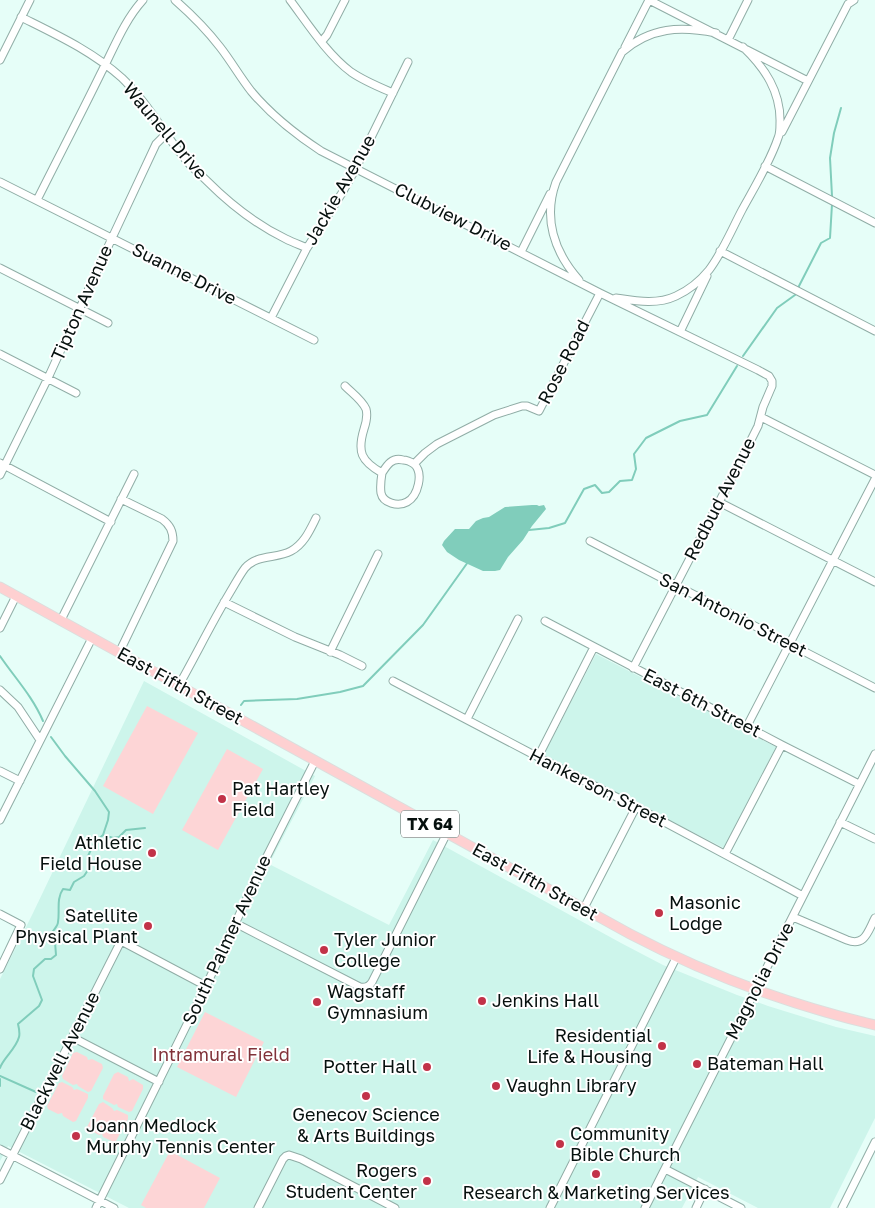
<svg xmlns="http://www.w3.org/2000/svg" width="875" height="1208" viewBox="0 0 875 1208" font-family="'Golos Text',sans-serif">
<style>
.built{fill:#cdf5eb}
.green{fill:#fdd5d6}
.water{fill:#80cdbb}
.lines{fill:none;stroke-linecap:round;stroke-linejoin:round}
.stream{stroke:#80cdbb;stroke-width:2}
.minor-casing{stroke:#90ada6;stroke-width:9}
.major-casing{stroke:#dcdedd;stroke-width:11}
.minor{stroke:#fff;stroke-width:7}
.major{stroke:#fed0d1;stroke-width:9}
.poi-dot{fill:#c23248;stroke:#fff;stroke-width:2}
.labels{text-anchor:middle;stroke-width:4;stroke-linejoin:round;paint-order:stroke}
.shield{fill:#fff;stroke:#515856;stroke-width:1}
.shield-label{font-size:16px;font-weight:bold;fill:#06100e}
.street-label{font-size:18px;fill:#06100e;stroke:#fff}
.poi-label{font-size:18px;fill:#06100e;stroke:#fff;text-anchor:start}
.park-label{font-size:18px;fill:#813239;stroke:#fff}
</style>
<rect width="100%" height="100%" fill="#e6fef8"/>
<path class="built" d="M596,654L776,747L724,848L543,756Z
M144,681L315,776L269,864L389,925L433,840L621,943L663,965L737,995L768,1006L836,1027L875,1036V1118L830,1208H758L698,1177L682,1208H129L8,1146L0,1161V979L33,913Z"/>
<path class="green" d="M147,706L198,733L153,814L103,786Z
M227,749L263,769L218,850L182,830Z
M205,1012L264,1042L236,1097L177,1067Z
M77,1052L87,1057L88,1060L92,1059L102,1064L103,1068L91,1091L88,1092L78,1086L77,1084L73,1085L63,1079L62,1076L73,1053Z
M118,1072L128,1077L129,1081L133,1079L143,1085V1089L132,1111L129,1112L118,1107L117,1104L114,1105L103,1099V1096L114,1074Z
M62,1082L72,1087L74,1090L77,1089L88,1094V1098L76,1121L73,1122L63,1116L62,1113L58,1114L48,1109L47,1106L59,1083Z
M103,1102L112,1108L114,1111L117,1110L128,1115V1119L116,1141L114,1142L103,1137L102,1134L99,1135L88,1129L87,1127L99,1104Z
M170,1151L220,1178L204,1208H146L141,1205Z"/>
<path class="water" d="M532,505H537L539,506L544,505L546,509L532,526L523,540L508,557L500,570L495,571H483L459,560L447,552L442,545L444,541L455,529H469L476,521L483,518L489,517L505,507Z"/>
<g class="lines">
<path class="stream" d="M832,196L830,158L834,133L841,108
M798,288L821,243L830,238L832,204
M743,356L777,308L795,295
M529,530L549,528L565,523L584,489L595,485L602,493L609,492L620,481L632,480L636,469L634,454L646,438L680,421L707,415L737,366
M0,656C15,678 33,697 43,721
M241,705L244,701L297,699L340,692L363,686L423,625L468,562
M104,835L113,838L119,837L126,830L145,828
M0,1068C3,1058 16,1049 19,1037C20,1033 19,1028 18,1024L39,1006L42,1000L33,976L34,969L45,959H51L56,955L55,942L52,933C54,929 58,926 58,922C60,911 56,899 63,889L70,890L74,882L84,876L92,864L88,856L94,843L103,835L108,820L109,812L95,791L65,756L51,737
M0,1076L36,1092
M0,1079V1086"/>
<g class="minor-casing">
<path id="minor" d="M175,0C191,14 207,30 220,47C231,61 240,77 251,91C271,115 295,134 321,151L600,293L758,370L769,376L772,381V386L763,407L758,426L745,452L633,668
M290,0C308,24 327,54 351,72C364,81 379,87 393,93
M649,0L808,81
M21,17C57,35 92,51 122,78C147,102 163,132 185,159C191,167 199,173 207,181C230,204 255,224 286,239C292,242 300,245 307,248
M728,40L748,0
M322,41L327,35L345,0
M625,47L649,0
M0,60L30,0
M782,132L848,4L854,0
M765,166L875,223
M0,182L314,340
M37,200C58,158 80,116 101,73C114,48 124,21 143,0
M720,251L875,331
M521,252L550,194
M0,268L108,323
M579,280C554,252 543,218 556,182L622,52C651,27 680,26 716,33
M616,298C636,301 657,305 676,296C689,290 700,281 709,270C722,253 732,229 742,210C754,188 770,162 778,138C780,134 780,128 780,123C781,92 765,68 743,47
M271,318L307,248L342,193L356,168L408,62
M680,332L707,276
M0,354L76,393
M345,386C352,393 362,400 366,409C368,416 366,423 364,429C357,452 361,461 382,473C381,479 380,486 381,493C383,503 398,507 407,502C418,496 424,473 414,464C411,462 407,460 403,460C392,457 387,465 382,473
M761,417L875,475
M0,463L111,522
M414,464L425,453L437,444L494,415L522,406H527L539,411L600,293
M0,475L48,378L112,238L156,144L167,133
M719,502L875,582
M590,541L875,688
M224,602L295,637L340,655L362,666
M61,620L134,474
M545,621L782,745L859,784
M0,628L16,596
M330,652L378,554
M119,653L173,541C173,531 170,525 162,519L121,499
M393,681L538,757L636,807L803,896
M179,685C196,655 211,624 229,594C234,586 239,576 245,568C257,554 276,559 291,551C304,544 310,530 316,518
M0,690L18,707L40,740
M467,719L518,619
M747,726L875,479
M538,757L594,647
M0,771L20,781
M0,820L92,638
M840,822L875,839
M725,854L782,745
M584,908L636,807
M0,914L21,925L0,969
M793,917L847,940C865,947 868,931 875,918
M235,923L360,987C365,988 369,987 372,982L447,833
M72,1037L159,1082
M0,1149L114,1208
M665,1169L741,1208
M0,1180L121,941L206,986
M96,1208L206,986L262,866L315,761
M258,1208L283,1159L286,1156L289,1155L301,1159L395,1208
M550,1208L676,958
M645,1208L875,754
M696,1208L705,1189
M842,1208L875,1142"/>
</g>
<g class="major-casing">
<path id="major" d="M0,587L630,934C708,975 790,1005 875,1025"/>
</g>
<use href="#minor" class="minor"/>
<use href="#major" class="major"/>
</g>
<g class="poi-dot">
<circle cx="222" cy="799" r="5"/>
<circle cx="152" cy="853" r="5"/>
<circle cx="659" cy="913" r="5"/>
<circle cx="148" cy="926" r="5"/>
<circle cx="324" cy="950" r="5"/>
<circle cx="482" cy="1001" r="5"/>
<circle cx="317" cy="1002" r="5"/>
<circle cx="662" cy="1046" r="5"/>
<circle cx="697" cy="1064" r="5"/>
<circle cx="427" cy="1067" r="5"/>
<circle cx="496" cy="1086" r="5"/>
<circle cx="366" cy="1096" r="5"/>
<circle cx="76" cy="1136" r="5"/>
<circle cx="560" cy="1144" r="5"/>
<circle cx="596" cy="1174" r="5"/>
<circle cx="427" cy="1181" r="5"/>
</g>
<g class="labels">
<rect class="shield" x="401" y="810.5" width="58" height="27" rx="4"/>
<g class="shield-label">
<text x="430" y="830">TX 64</text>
</g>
<g class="street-label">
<text transform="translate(165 131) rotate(50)" y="6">Waunell Drive</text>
<text transform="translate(340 190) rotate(-60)" y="6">Jackie Avenue</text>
<text transform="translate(453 217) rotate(27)" y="6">Clubview Drive</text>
<text transform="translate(184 274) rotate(27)" y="6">Suanne Drive</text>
<text transform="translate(82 303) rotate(-66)" y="6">Tipton Avenue</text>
<text transform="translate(564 362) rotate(-63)" y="6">Rose Road</text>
<text transform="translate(720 499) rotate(-63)" y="6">Redbud Avenue</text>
<text transform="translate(733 615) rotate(27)" y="6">San Antonio Street</text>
<text transform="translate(180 686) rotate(29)" y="6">East Fifth Street</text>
<text transform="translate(702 703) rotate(27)" y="6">East 6th Street</text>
<text transform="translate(598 788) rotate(27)" y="6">Hankerson Street</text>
<text transform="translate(535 882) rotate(29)" y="6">East Fifth Street</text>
<text transform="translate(227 940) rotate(-65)" y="6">South Palmer Avenue</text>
<text transform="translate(760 981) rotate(-63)" y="6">Magnolia Drive</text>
<text transform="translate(60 1061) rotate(-63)" y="6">Blackwell Avenue</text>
</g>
<g class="poi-label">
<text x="232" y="795">Pat Hartley<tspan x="232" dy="21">Field</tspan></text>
<text x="142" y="849" text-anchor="end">Athletic<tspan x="142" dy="21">Field House</tspan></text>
<text x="669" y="909">Masonic<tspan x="669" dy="21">Lodge</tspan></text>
<text x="138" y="922" text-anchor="end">Satellite<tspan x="138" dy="21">Physical Plant</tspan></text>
<text x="334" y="946">Tyler Junior<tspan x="334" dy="21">College</tspan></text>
<text x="327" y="998">Wagstaff<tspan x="327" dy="21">Gymnasium</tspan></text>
<text x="492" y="1007">Jenkins Hall</text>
<text x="652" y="1042" text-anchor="end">Residential<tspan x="652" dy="21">Life &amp; Housing</tspan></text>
<text x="707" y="1070">Bateman Hall</text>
<text x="417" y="1073" text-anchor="end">Potter Hall</text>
<text x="506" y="1092">Vaughn Library</text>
<text x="366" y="1121" text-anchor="middle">Genecov Science<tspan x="366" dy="21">&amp; Arts Buildings</tspan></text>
<text x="86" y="1132">Joann Medlock<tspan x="86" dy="21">Murphy Tennis Center</tspan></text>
<text x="570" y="1140">Community<tspan x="570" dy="21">Bible Church</tspan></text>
<text x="417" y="1177" text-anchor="end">Rogers<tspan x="417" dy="21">Student Center</tspan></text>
<text x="596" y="1199" text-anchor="middle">Research &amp; Marketing Services</text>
</g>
<g class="park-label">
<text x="221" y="1061">Intramural Field</text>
</g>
</g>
</svg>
